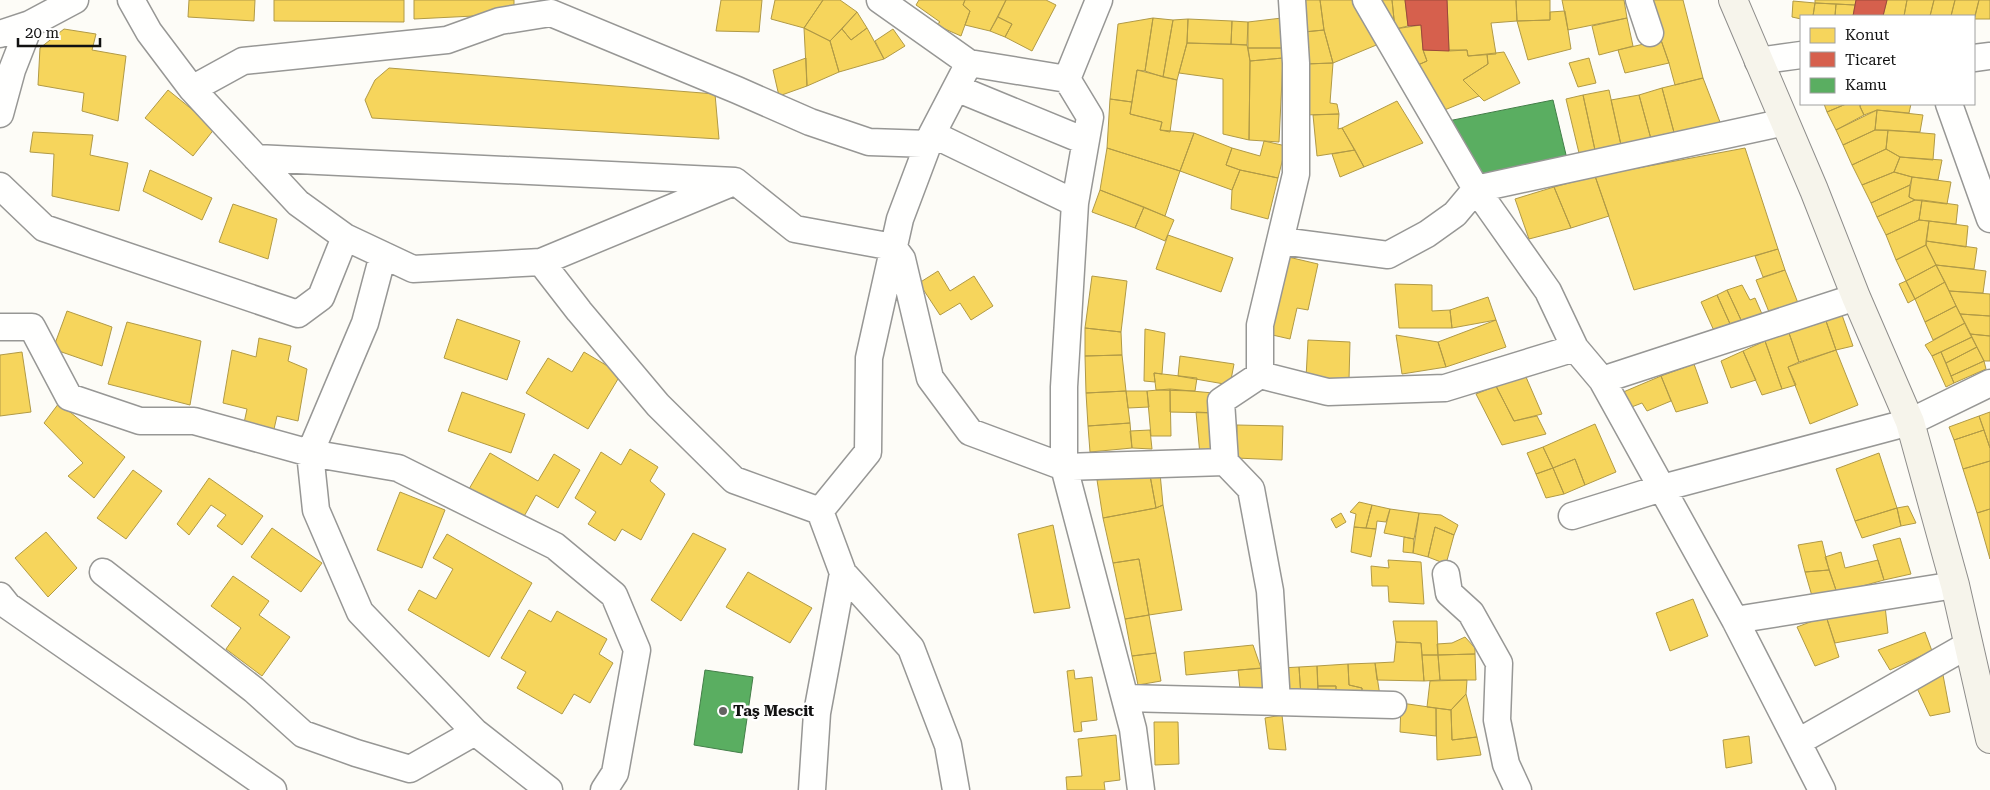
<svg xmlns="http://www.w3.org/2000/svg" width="1990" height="790" viewBox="0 0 1990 790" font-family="'Roboto Serif',serif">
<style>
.homes{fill:#f6d55c;stroke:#b19a46}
.shops{fill:#d6604d;stroke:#9b483b}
.public{fill:#5aae61;stroke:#447f49}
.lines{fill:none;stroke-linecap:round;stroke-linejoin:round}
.minor-casing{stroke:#979795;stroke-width:29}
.secondary-casing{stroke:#8e8d8b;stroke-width:30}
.minor{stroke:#fffffe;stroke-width:26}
.secondary{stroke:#f6f4eb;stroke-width:28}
.poi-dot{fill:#646362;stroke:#fff;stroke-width:2}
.labels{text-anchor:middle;stroke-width:5;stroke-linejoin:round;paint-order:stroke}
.poi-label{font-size:15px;font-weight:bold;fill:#111;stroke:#fff;text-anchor:start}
</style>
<rect width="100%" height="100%" fill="#fdfcf7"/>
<path class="homes" d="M189,0H255L254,21L188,17Z
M274,0H404V22L274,21Z
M414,0H514V14L414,19Z
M721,0H762L759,32L716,31Z
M775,0H823L804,28L771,19Z
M823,0H840L857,12L830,41L804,28Z
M919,0H965L963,5L970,11L961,36L936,25L940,22L916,5Z
M965,0H1006L990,31L965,25L970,11L963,5Z
M1006,0H1046L1056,5L1032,51L1005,37L1012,24L998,17Z
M1304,0H1320L1324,30L1304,32Z
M1320,0H1361L1386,41L1333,63L1324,30Z
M1375,0H1392L1395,29Z
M1392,0H1405L1408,26L1395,29Z
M1447,0H1516L1517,21L1491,23L1496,54L1468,56L1467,50L1449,51Z
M1516,0H1550V20L1517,21Z
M1562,0H1624L1627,18L1568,30Z
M1652,0H1683L1703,78L1675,85L1669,63L1661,40Z
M1815,0H1856L1855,5L1815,3Z
M1887,0H1907L1904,16H1883Z
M1907,0H1934L1930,16H1904Z
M1934,0H1955L1951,16H1930Z
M1955,0H1979L1974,21V16H1951Z
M1979,0H1990V19H1974Z
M1793,1L1815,3L1813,16H1801V19L1792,17Z
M1815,3L1836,4L1835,16H1813Z
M1836,4L1855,5L1853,16H1835Z
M1565,11L1571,49L1528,60L1517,21L1550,20V12Z
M857,12L867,28L851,40L842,29Z
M998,17L1012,24L1005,37L990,31Z
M1153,18L1145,71L1137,70L1132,102L1110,99L1118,24Z
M1153,18L1173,20L1163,77L1145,71Z
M1282,18V48H1248V22Z
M1627,18L1633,46L1599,55L1592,26Z
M1188,19L1187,43L1177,80L1163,77L1173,20Z
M1188,19L1232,21L1231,44L1187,43Z
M1232,21L1248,22L1247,45L1231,44Z
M1421,25L1423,50L1427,61L1411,68L1395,29Z
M804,28L830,41L839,72L807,86Z
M867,28L884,59L839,72L830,41L842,29L851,40Z
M64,29L96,34L92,50L126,56L118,121L82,111L84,93L38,85L40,48Z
M893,29L905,46L884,59L875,41Z
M1324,30L1333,63L1305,64L1304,32Z
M1661,40L1669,63L1625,73L1618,50Z
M1187,43L1247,45L1250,61L1249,140L1223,134V79L1179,73Z
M1248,48H1282L1283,58L1250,61Z
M1423,50H1467L1468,56L1487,54L1488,64L1463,80L1479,96L1442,111L1411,68L1427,61Z
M1504,52L1520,83L1484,101L1463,80L1488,64L1487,54Z
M806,58L807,86L779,96L773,70Z
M1283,58L1279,142L1249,140L1250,61Z
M1589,58L1596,83L1578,87L1569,63Z
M1333,63L1330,103L1337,104L1339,114L1303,115L1305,64Z
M389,68L715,94L719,139L372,118L365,100L375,80Z
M1137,70L1177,80L1170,132L1160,130L1162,122L1130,114Z
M1703,78L1720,122L1675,136L1662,88Z
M1662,88L1675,136L1651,139L1639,95Z
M168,90L215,128L193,156L145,118Z
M1609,90L1621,145L1595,150L1583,95Z
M1583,95L1595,150L1579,153L1566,99Z
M1639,95L1651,139L1621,145L1611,100Z
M1110,99L1132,102L1130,114L1162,122L1160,130L1194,133L1180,171L1107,148Z
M1397,101L1423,143L1364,167L1342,128Z
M1824,104H1846L1827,112Z
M1846,104H1859L1864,115L1836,130L1827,112Z
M1861,104H1911L1909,113L1877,110L1864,115L1860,107Z
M1877,110L1875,130L1843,145L1836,130Z
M1877,110L1923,115L1920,132L1875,130Z
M1339,114L1338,129L1342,128L1355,150L1317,156L1313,115Z
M1875,130H1888L1886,149L1852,165L1843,145Z
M1888,130L1935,134L1933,160L1900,157L1886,149Z
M33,132L93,135L90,155L128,163L119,211L52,196L54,154L30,152Z
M1194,133L1232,148L1226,165L1240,170L1232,190L1180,171Z
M1264,141L1286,146L1278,178L1240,170L1226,165L1232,148L1260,156Z
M1107,148L1180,171L1165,216L1100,190Z
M1745,148L1778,249L1634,290L1595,176Z
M1886,149L1900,157L1894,172L1862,185L1852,165Z
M1355,150L1364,167L1340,177L1332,154Z
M1900,157L1942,160L1938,180L1912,177L1894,172Z
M150,170L212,198L202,220L143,191Z
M1240,170L1278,178L1268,219L1231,209L1232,190Z
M1894,172L1912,177L1910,185L1871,203L1862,185Z
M1595,176L1609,216L1571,228L1554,187Z
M1912,177L1951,182L1947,204L1915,200L1909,197Z
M1910,185L1909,197L1915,200L1877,217L1871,203Z
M1554,187L1571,228L1529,239L1515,199Z
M1100,190L1144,207L1135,228L1092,212Z
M1915,200H1922L1919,220L1886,235L1877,217Z
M1922,200L1958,205L1956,224L1919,220Z
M233,204L277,219L268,259L219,242Z
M1144,207L1174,220L1165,241L1135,228Z
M1919,220L1929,221L1926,245L1896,260L1886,235Z
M1929,221L1968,226L1966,247L1926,241Z
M1168,235L1233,258L1221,292L1156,269Z
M1926,241L1977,248L1974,269L1936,265L1926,245Z
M1926,245L1936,265L1906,281L1896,260Z
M1778,249L1785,270L1763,277L1755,256Z
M1284,256L1318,264L1308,310L1297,308L1290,339L1268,334Z
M1936,265L1945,282L1915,299L1906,281Z
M1936,265L1986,271L1983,293L1949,291Z
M1785,270L1798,303L1769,312L1756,280Z
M938,271L950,291L974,276L993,306L971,320L960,303L940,315L919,283Z
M1092,276L1127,281L1121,332L1085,328Z
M1906,281L1915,299L1908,303L1899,284Z
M1945,282L1956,306L1925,322L1915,299Z
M1395,284L1432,285V311L1450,310L1452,328H1399Z
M1742,285L1750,300L1755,298L1762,314L1742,322L1727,290Z
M1727,290L1742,322L1731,326L1717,295Z
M1949,291L1990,294V316L1960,314Z
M1717,295L1731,326L1715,333L1701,302Z
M1488,297L1496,320L1452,328L1450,310Z
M1956,306L1965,323L1933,340L1925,322Z
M67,311L112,327L102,366L53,349Z
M1960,314L1990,316V336L1970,334Z
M1842,315L1853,346L1836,350L1826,321Z
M457,319L520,341L507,380L444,358Z
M1496,320L1506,347L1446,367L1438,342Z
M1826,321L1836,350L1799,362L1789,333Z
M127,322L201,341L190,405L108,384Z
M1965,323L1972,337L1932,356L1925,345Z
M1085,328L1121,332L1122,355L1085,356Z
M1145,329L1165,333L1162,374L1154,373L1155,382L1144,381Z
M1789,333L1799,362L1788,367L1796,385L1782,389L1765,341Z
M1970,334L1990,336V361H1984Z
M1396,335L1438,342L1446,367L1402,374Z
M1972,337L1977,347L1946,363L1941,352Z
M259,338L291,346L288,361L307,369L298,421L277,416L274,429L244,423L247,409L223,403L232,350L256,357Z
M1308,340L1350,342L1349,379L1306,378Z
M1765,341L1782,389L1762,395L1743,351Z
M1977,347L1984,361L1951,376L1946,363Z
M1836,350L1858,405L1810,424L1788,367Z
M1743,351L1756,380L1731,388L1721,361Z
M22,352L31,412L0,416V355Z
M584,352L621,374L588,429L526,393L548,358L572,372Z
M1941,352L1954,383L1946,387L1932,356Z
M1122,355L1126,391L1086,393L1085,356Z
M1180,356L1234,364L1230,385L1178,376Z
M1984,361L1986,369L1954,383L1951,376Z
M1694,364L1708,403L1676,412L1661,376Z
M1154,373L1197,378L1195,391L1156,390Z
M1661,376L1671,401L1647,411L1642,403L1629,408L1621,393Z
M1526,377L1542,414L1514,421L1496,386Z
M1496,386L1514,421L1537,416L1546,434L1502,445L1476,394Z
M1170,389L1171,436H1151L1147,391Z
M1170,389L1213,393L1215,413L1170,412Z
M1126,391L1130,423L1088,426L1086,393Z
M1126,391H1147L1149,407L1128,408Z
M462,392L525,414L511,453L448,431Z
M59,403L125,457L94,498L68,476L83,463L44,423Z
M1196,412L1215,413L1218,453L1200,455Z
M1990,412V448L1979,416Z
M1979,416L1984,430L1954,440L1949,427Z
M1130,423L1132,448L1090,452L1088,426Z
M1595,424L1616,472L1585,485L1575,459L1553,468L1543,447Z
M1237,425L1283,426L1282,460L1236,458Z
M1150,430L1152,449L1132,448L1130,431Z
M1984,430L1990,448V461L1963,469L1954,440Z
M1543,447L1553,468L1536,474L1527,453Z
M630,449L658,467L650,481L665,494L641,540L622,529L615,541L588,524L596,512L575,498L601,452L621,465Z
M490,453L538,481L554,454L580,470L558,508L536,495L522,520L469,489Z
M1879,453L1897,508L1855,521L1836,469Z
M1575,459L1585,485L1564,494L1553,468Z
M1990,461V509L1977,513L1963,469Z
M1553,468L1564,494L1546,498L1536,474Z
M133,470L162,491L126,539L97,518Z
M1149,470L1156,508L1103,518L1097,480Z
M1149,470L1160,473L1163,505L1156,508Z
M209,478L263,516L242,545L217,526L226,515L211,505L189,535L177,524Z
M400,492L445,510L422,568L377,550Z
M1359,502L1372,505L1366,528L1354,527L1356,514L1350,512Z
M1163,505L1182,610L1149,615L1139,559L1113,563L1103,518L1156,508Z
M1372,505L1390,509L1386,522L1377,521L1376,529L1366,528Z
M1908,506L1916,523L1901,526L1897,508Z
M1897,508L1901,526L1862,538L1855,521Z
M1390,509L1419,513L1414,539L1384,533Z
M1990,509V559L1977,513Z
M1341,513L1346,522L1336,528L1331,519Z
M1419,513L1441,515L1458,525L1454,535L1435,527L1428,557L1413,553Z
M1053,525L1070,608L1034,613L1018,534Z
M1354,527L1376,529L1371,557L1351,552Z
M1435,527L1454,535L1446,564L1428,557Z
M272,528L322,563L301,592L251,557Z
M46,532L77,568L48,597L15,558Z
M693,533L726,549L681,621L651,600Z
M447,534L532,583L489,657L408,610L419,590L436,599L453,569L433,558Z
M1404,537L1414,539L1413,553L1403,552Z
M1900,538L1911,574L1884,580L1873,545Z
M1822,541L1829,570L1805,572L1798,545Z
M1841,552L1845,568L1878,560L1884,580L1837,593L1825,557Z
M1139,559L1149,615L1125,619L1113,563Z
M1388,560L1421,562L1424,604L1389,602L1388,586H1372L1371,566L1389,568Z
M1829,570L1837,593L1812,596L1805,572Z
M748,572L812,608L790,643L726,607Z
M233,576L269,601L259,615L290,637L262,676L226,649L241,628L211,606Z
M1693,599L1708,636L1670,651L1656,613Z
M1885,606L1888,633L1835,643L1826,616Z
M529,610L551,622L557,611L607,639L599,654L613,663L590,703L574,694L562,714L517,688L526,672L501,658Z
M1149,615L1156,653L1132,656L1125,619Z
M1826,616L1839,657L1815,666L1797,627Z
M1393,621H1437L1438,655H1422L1421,643L1396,642Z
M1925,632L1932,651L1890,670L1878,650Z
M1465,637L1475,648V654L1438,655L1437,644L1452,643Z
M1396,642L1421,643L1424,681L1377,680L1375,663L1394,662Z
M1253,645L1261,668L1186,675L1184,652Z
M1156,653L1161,681L1138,685L1132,656Z
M1475,654L1476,680H1440L1438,655Z
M1422,655H1438L1440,680L1424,681Z
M1375,663L1380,696L1362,697V688L1349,685L1348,664Z
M1348,664L1349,685L1362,688V697H1336V686H1318L1317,666Z
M1317,666L1318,697H1301L1299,667Z
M1299,667L1301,697L1282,698L1281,668Z
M1267,668L1268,687L1240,689L1238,670Z
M1074,670L1075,679L1092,677L1097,720L1081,722L1082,731L1074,732L1067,671Z
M1943,675L1950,712L1930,716L1916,686Z
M1467,680L1466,694L1451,710L1427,707L1430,681Z
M1318,686H1336V697H1318Z
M1466,694L1477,737L1452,740L1451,710Z
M1401,703L1436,708V736L1400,732Z
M1436,708L1451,710L1452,740L1477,737L1481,755L1437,760Z
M1282,715L1286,750L1269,749L1265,718Z
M1154,722H1178L1179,764L1155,765Z
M1116,735L1120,780L1104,782L1105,790H1067L1066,777L1082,776L1078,739Z
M1749,736L1752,763L1726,768L1723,740Z"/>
<path class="shops" d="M1405,0H1447L1449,51L1423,50L1421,25L1408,26Z
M1856,0H1887L1883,16H1853Z"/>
<path class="public" d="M1553,100L1567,159L1484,179L1448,121Z
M705,670L753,677L742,753L694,745Z"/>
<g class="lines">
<g class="minor-casing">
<path id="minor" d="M131,0L149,32L192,89L298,203L345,237L413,269L541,262L729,184
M880,0L969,63L1067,79L1099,0
M1366,0L1476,189L1548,291L1575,348L1602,380L1735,620L1822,790
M1639,0L1650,33
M0,34L30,24L75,0
M1974,58L1990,56
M1758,61L1801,55
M1067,79L1090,117L1075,203L1064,387V467L1133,729L1141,790
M956,88L1085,141
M192,89L243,61L447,40L500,21L551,13L737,90L810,122L869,142L929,144
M1949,104L1990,219
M0,114L12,70L30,24
M932,134L1075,203
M256,158L735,181L795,229L893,247L902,259L930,378L970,432L1064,467L1225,462
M0,186L44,228L298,314L321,297L345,237
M1281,241L1388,255L1427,234L1455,214L1476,189L1785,122
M383,255L365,323L310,453L316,510L360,612L475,732L549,790
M541,262L579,311L658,405L734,480L820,511
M0,327H32L69,397L140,421H194L310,453L398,468L555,546L614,595L637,650L615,773L604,790
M1260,375L1328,392L1445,388L1575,348
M1602,380L1856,297
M820,511L868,452L869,358L900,219L932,134L969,63
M820,511L843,573L911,648L948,745L956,790
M1572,516L1662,488L1910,422L1990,383
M103,572L254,690L303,734L356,753L410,769L475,732
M1446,574L1449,593L1471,613L1499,663L1497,720L1506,764L1518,790
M0,596L8,606L273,790
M1735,620L1955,585
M1125,698L1277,702L1270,591L1251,489L1225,462L1221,401L1260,375V325L1296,174V63L1292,0
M1277,702L1393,705
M1798,742L1968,645
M812,790L817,713L843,573"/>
</g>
<g class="secondary-casing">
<path id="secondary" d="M1733,0L1814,190L1856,297L1910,422L1955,585L1990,739"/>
</g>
<use href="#minor" class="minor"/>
<use href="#secondary" class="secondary"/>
</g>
<circle class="poi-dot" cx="723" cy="711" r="5"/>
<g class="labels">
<g class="poi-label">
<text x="733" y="716">Taş Mescit</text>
</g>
</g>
<rect x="1800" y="15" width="175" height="90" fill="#ffffff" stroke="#a0a0a0"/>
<rect x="1810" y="28" width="25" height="15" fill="#f6d55c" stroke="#a0a0a0"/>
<text x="1845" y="40" font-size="15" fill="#111111">Konut</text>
<rect x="1810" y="52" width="25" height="15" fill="#d6604d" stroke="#a0a0a0"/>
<text x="1845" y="65" font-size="15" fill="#111111">Ticaret</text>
<rect x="1810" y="78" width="25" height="15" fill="#5aae61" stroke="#a0a0a0"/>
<text x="1845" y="90" font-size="15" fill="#111111">Kamu</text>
<path d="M18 38v8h82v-8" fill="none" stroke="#111111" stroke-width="2.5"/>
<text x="25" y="38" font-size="15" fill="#111111" stroke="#ffffff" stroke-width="4" paint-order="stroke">20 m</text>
</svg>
